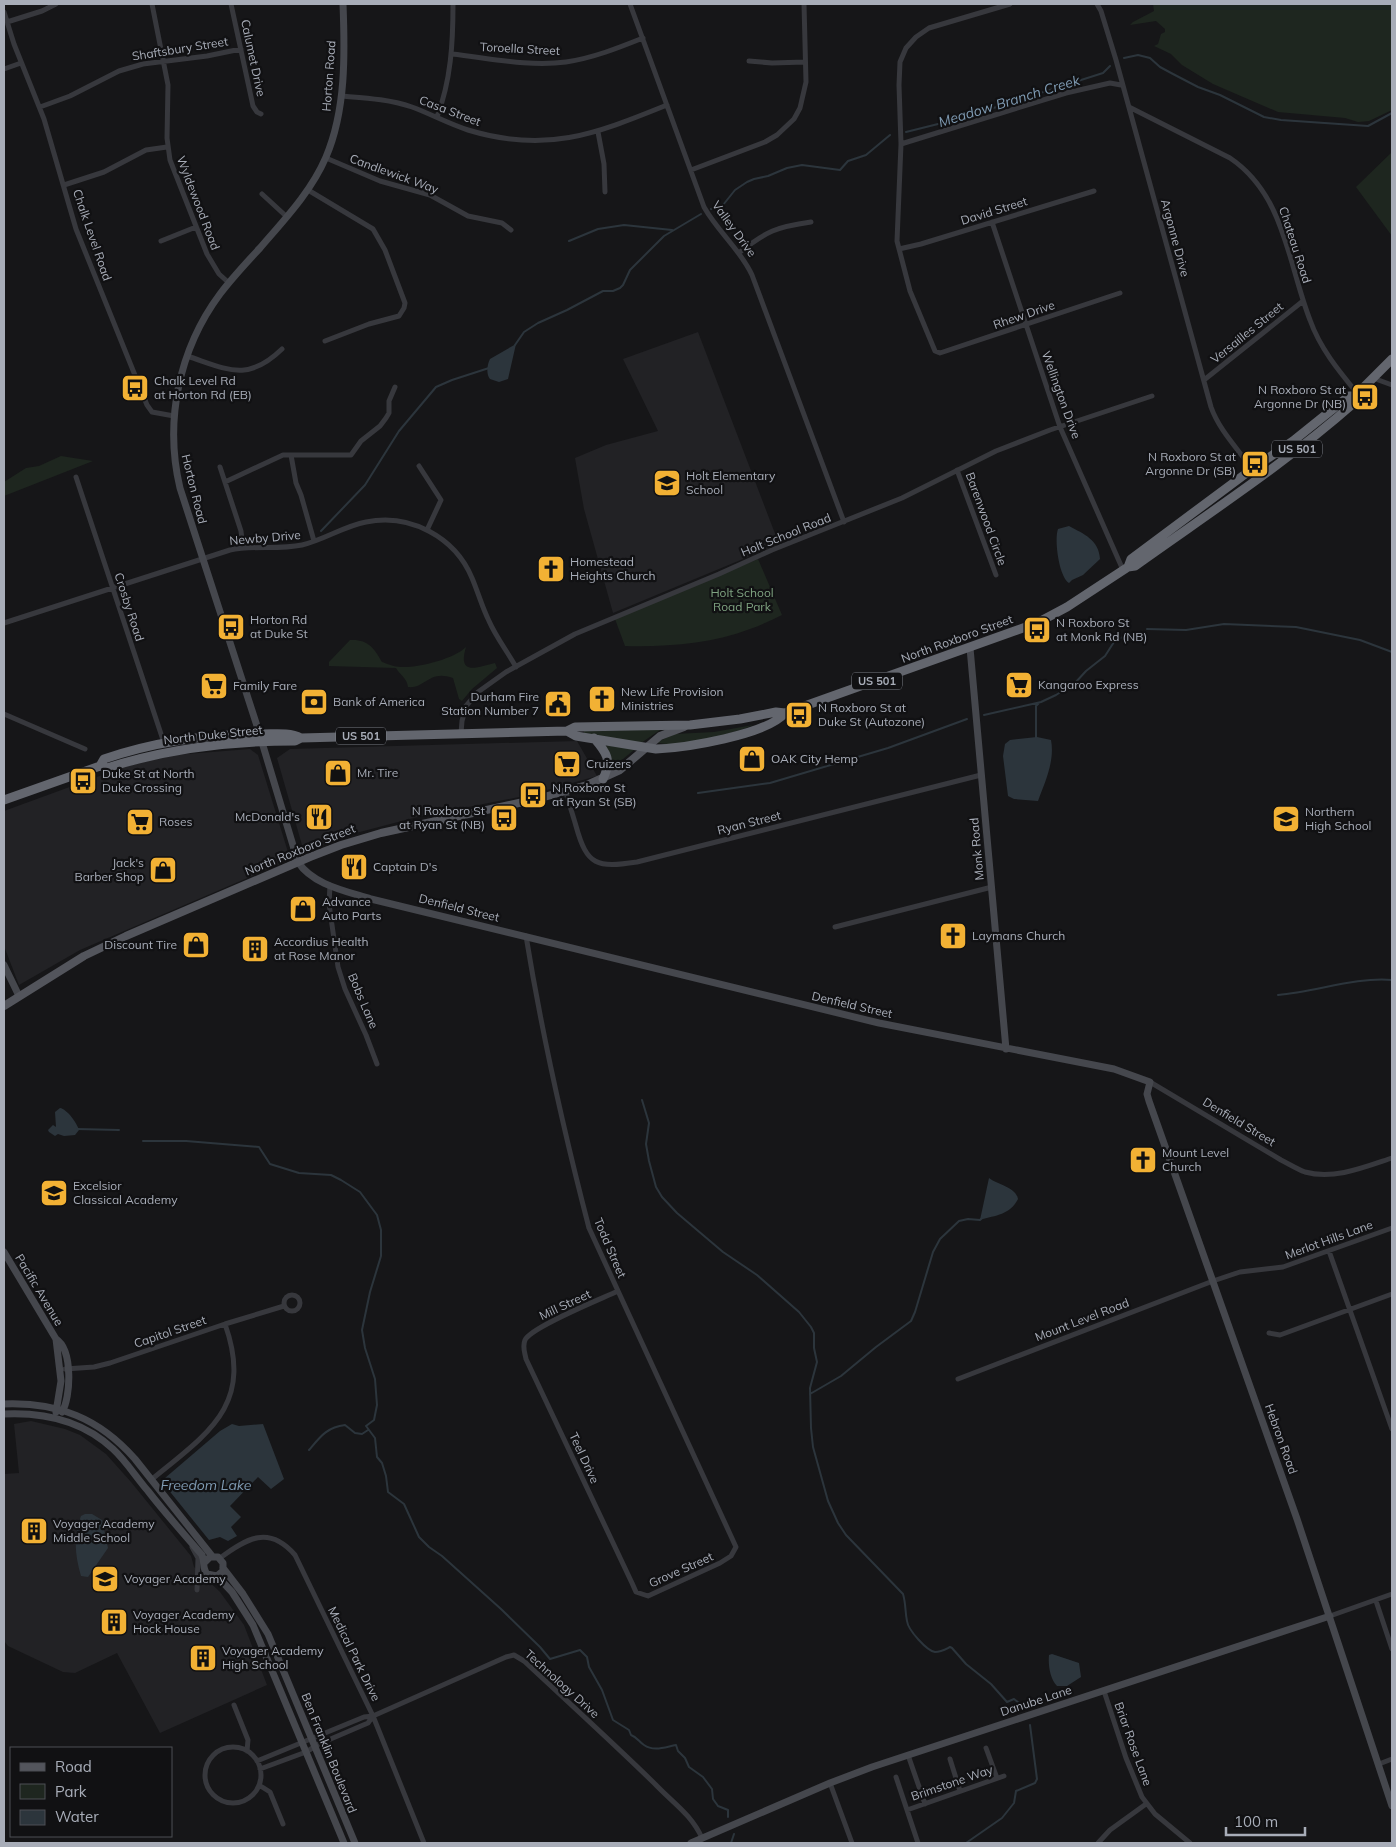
<svg xmlns="http://www.w3.org/2000/svg" width="1396" height="1847" viewBox="0 0 1396 1847" font-family="Mulish,sans-serif">
<style>
.built{fill:#222225}
.green{fill:#1e261f}
.water{fill:#2c353c}
.lines{fill:none;stroke-linecap:round;stroke-linejoin:round}
.stream{stroke:#2c353c;stroke-width:2}
.street{stroke:#37383d;stroke-width:5}
.secondary{stroke:#45474d;stroke-width:7}
.primary{stroke:#53555c;stroke-width:8}
.highway{stroke:#63666e;stroke-width:9}
.labels{text-anchor:middle;stroke-width:4.5;stroke-linejoin:round;paint-order:stroke}
.shield{fill:#111113;stroke:#7b7e86;stroke-width:1}
.shield-label{font-size:11px;font-weight:bold;fill:#a8adb8}
.street-label{font-size:12px;fill:#a8adb8;stroke:#111113}
.poi-label{font-size:12px;fill:#a8adb8;stroke:#111113;text-anchor:start}
.park-label{font-size:12px;fill:#7fa381;stroke:#111113}
.water-label{font-size:14px;font-style:italic;fill:#7f9bb3;stroke:#111113}
</style>
<rect width="100%" height="100%" fill="#161618"/>
<path class="built" d="M698,332L779,544L613,613L584,509L575,458L606,445L658,431L623,359Z
M577,741L597,776L529,795L417,817L356,833L310,850L302,845L277,758L290,749Z
M250,749L258,755L288,852L282,863L80,950L19,985L4,946V811L127,766L174,755Z
M31,1421L65,1429L80,1435L106,1454L131,1482L191,1556L194,1567L220,1592L244,1625L267,1685L160,1733L117,1653L75,1673L63,1672L8,1646L4,1641V1474L19,1473L14,1424Z"/>
<path class="green" d="M1153,4H1392V110L1369,121L1358,122L1345,118L1278,112L1213,84L1182,65L1171,54L1154,46L1158,44L1161,34L1165,32V29L1156,21L1130,25L1133,22L1154,11Z
M1392,152V236L1356,187Z
M61,456L93,461L4,496V482L26,468L39,466Z
M758,559L782,615C772,620 761,625 750,629C712,644 666,647 625,646L615,619Z
M350,640C368,639 374,648 382,662C388,664 394,667 401,667C418,668 454,659 466,647C457,677 478,667 495,663L497,668L472,689L462,701L459,699L453,678C429,669 425,689 408,687C407,678 400,675 396,668L329,666V662Z
M753,725C737,733 672,750 657,742L675,734L714,732Z
M584,730H660L641,743L584,733Z
M605,745L633,749L634,750L612,768Z"/>
<path class="water" d="M516,344L508,379L499,382L490,379C486,374 487,365 490,359Z
M1069,526C1084,534 1099,540 1100,559L1083,575L1072,580L1069,583C1059,577 1054,540 1058,529Z
M1037,737L1051,740C1055,761 1045,782 1038,801L1014,799L1008,796L1003,756L1005,744L1010,740Z
M60,1108C67,1109 77,1123 79,1130L75,1135L64,1136L58,1134L55,1136L49,1132L48,1130L53,1125L56,1127L55,1112Z
M989,1178C998,1185 1016,1187 1018,1199C1010,1215 996,1215 980,1220Z
M232,1424L239,1426L263,1424L284,1479L271,1489L258,1477L230,1506L241,1517L231,1527L237,1536L228,1541L220,1537L209,1540L163,1483L165,1478L220,1431Z
M85,1514H92L102,1520L108,1548L88,1577L81,1576C75,1555 73,1537 81,1516Z
M1052,1654L1079,1663L1081,1677L1067,1686H1057C1050,1679 1048,1665 1049,1655Z"/>
<g class="lines">
<path class="stream" d="M1124,58L1138,55L1150,58L1160,67L1173,74L1198,87L1220,95L1264,117L1281,120L1368,126L1392,113
M906,132L962,118L1103,73L1110,66
M711,209L723,205L735,190L747,182L754,179L768,176L787,168L802,165L840,170L848,161L866,155L890,135
M569,241L598,229L624,225L672,230
M515,345L524,332L538,323L567,310L603,291H613L620,288L623,285L630,270L664,236L701,214
M321,531L365,485L399,431L436,387L452,380L489,368
M1147,629L1186,630L1224,624L1296,627L1360,640L1392,652
M984,715L1041,702L1056,695L1075,683L1086,671L1105,656L1114,642L1126,635L1138,633
M1036,739V706L1039,703
M698,793L770,783L888,748L967,719
M1278,995C1316,992 1354,977 1392,980
M642,1100L649,1123L646,1144L649,1161L656,1187L662,1197L677,1213L723,1252L757,1275L799,1312L811,1327L814,1333V1348L817,1362L810,1388L811,1428L813,1447L828,1501L838,1523L846,1535L903,1594C906,1604 905,1612 907,1621C908,1630 927,1651 935,1652C941,1652 946,1649 950,1647L952,1648L966,1664L991,1684L1007,1702L1014,1699L1025,1708
M77,1129L119,1130
M143,1141H186L259,1147L270,1164L299,1173L331,1175L341,1180L360,1192L377,1215L381,1230V1256L370,1292L362,1330L365,1348L375,1379L377,1405L374,1420L366,1426L375,1438L377,1457L382,1463L386,1476L388,1492L404,1504L419,1537L429,1547L442,1556L501,1609L540,1647L550,1659L580,1650L587,1657L589,1667L602,1690L613,1720L629,1730L631,1735C637,1737 639,1742 644,1745C654,1752 665,1747 676,1745L678,1751L685,1758L689,1767L703,1777L712,1789L713,1799L718,1806L728,1810V1817
M810,1394L841,1376L876,1347L911,1321L915,1312L933,1252L940,1239L959,1221L968,1219L980,1220L982,1218
M309,1450C320,1437 327,1427 345,1425L355,1433L362,1434L368,1430
M731,1843L734,1834
M966,1843L1002,1818L1014,1803L1016,1791L1035,1783L1037,1779L1030,1725"/>
<path class="street" d="M152,4L168,85L167,138L170,160L207,254L219,274L229,283
M231,4L253,106L257,112L261,114
M630,4L704,207C718,232 740,249 752,275L844,522
M1010,4L929,28L916,37L906,48L900,62L899,85L901,144L897,241L910,291L935,351L940,353L1120,293
M1097,4L1101,11L1116,60L1211,407C1219,430 1238,449 1252,469
M4,12L14,44L44,119L76,229L147,405L152,412L174,416
M7,22L42,11L56,4
M452,54C489,58 529,67 566,62C593,58 618,48 643,38
M749,61L772,63L805,62
M4,69L21,63
M341,96C365,98 388,99 412,107C431,114 449,124 468,130C547,154 595,134 667,105
M40,107L70,96L119,71L143,64L207,56L241,49
M1129,107L1230,158C1285,195 1288,264 1310,320C1320,348 1338,370 1357,393
M437,117C451,80 453,43 453,4
M598,132L604,164L605,192
M901,144L1066,93L1110,83L1121,85
M326,158L380,181L430,195L468,216L502,223L511,230
M691,170L765,142L777,135L794,119L800,108L806,82L804,4
M64,185L104,172L146,150L167,147
M308,190L373,229L385,250L405,303L404,308L399,316L369,324L325,341
M262,194L287,217
M992,222L1060,427L1123,570
M161,241L196,227
M899,249L921,244L1094,191
M740,252C767,231 776,227 811,222
M187,356C227,369 247,383 282,349
M1373,378L1392,385
M1204,380L1303,301
M291,455L296,483L301,495L314,541
M419,466L441,500L427,530
M220,467L241,531L243,548
M957,470L996,575
M76,477L164,743
M225,482L283,455H351L361,441L380,426L386,418L389,413V401L395,387
M4,623L230,550C254,545 278,550 302,545C324,540 344,526 366,522C410,513 455,537 472,578C478,592 482,607 489,621C496,637 507,651 516,667
M4,714L85,749
M461,733L462,721L466,706L478,692L506,672L575,634L719,574L772,550L902,498L996,451L1050,430L1152,396
M566,792C569,804 573,815 576,826C587,866 597,868 637,862L981,775
M330,885L329,904L338,967L345,989L366,1035L377,1064
M835,927L992,887
M526,936C542,1034 564,1132 589,1228L736,1547L731,1556L720,1563L648,1596L636,1592L632,1583L526,1359C525,1353 522,1347 525,1340C531,1327 601,1299 618,1291
M1150,1082L1281,1160C1289,1164 1297,1169 1305,1172C1334,1180 1365,1167 1392,1158
M1329,1251L1392,1429
M284 1303a8 8 0 1 1 16 0a8 8 0 1 1-16 0Z
M1269,1333L1280,1335L1392,1294
M65,1369L94,1367L110,1363L225,1324L284,1306
M958,1379L1213,1281L1240,1272L1283,1267L1392,1228
M151,1480C208,1433 254,1406 225,1324
M192,1547L198,1558L197,1590
M220,1558C247,1538 269,1525 295,1555L373,1716L424,1843
M1376,1601L1392,1649
M1330,1616L1392,1594
M1104,1691L1126,1758L1142,1797L1155,1814L1190,1843
M234,1705L248,1740L247,1751
M205 1775a28 28 0 1 1 56 0a28 28 0 1 1-56 0Z
M986,1748L997,1778
M908,1755L925,1804
M950,1759L960,1791
M257,1761L364,1717L373,1716L506,1657L514,1655L524,1661C568,1702 612,1742 655,1784C673,1803 691,1814 702,1838
M1379,1764L1392,1759
M260,1769L306,1752L319,1744L368,1723L373,1716
M896,1777L918,1843
M830,1783L852,1843
M259,1785L270,1792L283,1824
M907,1810L1004,1776
M1098,1843L1110,1830L1146,1804"/>
<path class="secondary" d="M343,4C345,54 346,110 326,157C311,192 284,220 260,248C246,263 232,278 220,294C179,349 164,421 180,488L258,729L298,862C313,885 346,891 371,899L879,1023L1114,1069L1150,1082L1147,1094L1149,1101L1297,1519L1392,1806
M970,648L1006,1049
M4,965L19,996
M4,1252L56,1339C73,1350 71,1397 62,1412
M56,1339L61,1381L56,1412
M4,1404C58,1402 99,1418 135,1459L212,1556
M4,1414C45,1412 83,1421 113,1449C126,1461 136,1477 148,1491C165,1513 184,1534 202,1555C205,1562 202,1568 207,1574L217,1576L223,1571V1563L218,1557H210L205,1562
M223,1568L243,1594L268,1634L355,1843
M217,1576L232,1592L253,1625L344,1843
M691,1843L830,1783L872,1767L1330,1616"/>
<path class="primary" d="M4,1006L84,956L126,936L310,857L341,845L381,833L537,799L587,785L620,770L660,736L684,727"/>
<path class="highway" d="M1128,567L1131,559L1252,469L1293,441L1349,396H1355L1392,359
M567,731L575,727L690,725L740,719L776,712L785,713L1037,623L1067,607L1128,567L1135,566C1209,513 1286,463 1354,403L1355,396
M594,738C607,753 612,760 603,779
M100,766L104,759C154,742 209,734 263,734C275,734 289,732 301,738
M4,800L100,766L107,768C169,748 229,741 295,741L301,738L567,731L576,736L656,749C684,748 767,735 785,713"/>
</g>
<defs>
<g id="bus-square" transform="scale(1.4375)"><rect x="-9" y="-9" width="18" height="18" rx="4" fill="#f2b134" stroke="#111113"/><path d="M-5-6H5V4H4V6H2V4H-2V6H-4V4H-5ZM-3.5-4V0h7V-4ZM-3.5 1.2v1.5H-2V1.2ZM2 1.2v1.5H3.5V1.2Z" fill="#111"/></g>
<g id="school-square" transform="scale(1.4375)"><rect x="-9" y="-9" width="18" height="18" rx="4" fill="#f2b134" stroke="#111113"/><path d="M0-5L7-2L0 1L-7-2ZM-4 1L0 2.5L4 1V4Q0 6-4 4Z" fill="#111"/></g>
<g id="church-square" transform="scale(1.4375)"><rect x="-9" y="-9" width="18" height="18" rx="4" fill="#f2b134" stroke="#111113"/><path d="M-1.2-6h2.4v3.5h3.3v2.4h-3.3V6h-2.4V-.1h-3.3v-2.4h3.3Z" fill="#111"/></g>
<g id="supermarket-square" transform="scale(1.4375)"><rect x="-9" y="-9" width="18" height="18" rx="4" fill="#f2b134" stroke="#111113"/><path d="M-6-5.5h2.5l.6 2H6L4.5 2H-2.5L-4.4-4H-6ZM-1.5 3.2a1.3 1.3 0 1 0 .1 0ZM3 3.2a1.3 1.3 0 1 0 .1 0Z" fill="#111"/></g>
<g id="bank-square" transform="scale(1.4375)"><rect x="-9" y="-9" width="18" height="18" rx="4" fill="#f2b134" stroke="#111113"/><path d="M-6-4H6V4H-6ZM0-2.3a2.3 2.3 0 1 0 0 4.6a2.3 2.3 0 1 0 0-4.6Z" fill="#111"/></g>
<g id="civic-square" transform="scale(1.4375)"><rect x="-9" y="-9" width="18" height="18" rx="4" fill="#f2b134" stroke="#111113"/><path d="M-.6-6.5H3V-4.5H.6V-3L4-1V1h2V6H-6V1h2V-1L-.6-3ZM-1.2 2.5V6h2.4V2.5Z" fill="#111"/></g>
<g id="shop-square" transform="scale(1.4375)"><rect x="-9" y="-9" width="18" height="18" rx="4" fill="#f2b134" stroke="#111113"/><path d="M-5-2.5h2.3a2.7 3.5 0 0 1 5.4 0H5L5.5 6h-11ZM-1.5-2.5h3a1.5 2.3 0 0 0-3 0Z" fill="#111"/></g>
<g id="restaurant-square" transform="scale(1.4375)"><rect x="-9" y="-9" width="18" height="18" rx="4" fill="#f2b134" stroke="#111113"/><path d="M-5-6h1v4h1v-4h1v4h1v-4h1v5L-1.5 .5V6h-2V.5L-5-1ZM5-6V6H3V1.5H1.5Q1.5-4 5-6Z" fill="#111"/></g>
<g id="building-square" transform="scale(1.4375)"><rect x="-9" y="-9" width="18" height="18" rx="4" fill="#f2b134" stroke="#111113"/><path d="M-4-6H4V6H1V3H-1V6H-4ZM-2.5-4.3h1.7v1.8h-1.7ZM.8-4.3h1.7v1.8H.8ZM-2.5-1h1.7V.8h-1.7ZM.8-1h1.7V.8H.8Z" fill="#111"/></g>
</defs>
<g fill-rule="evenodd">
<use href="#bus-square" x="135" y="388"/>
<use href="#bus-square" x="1365" y="397"/>
<use href="#bus-square" x="1255" y="464"/>
<use href="#school-square" x="667" y="483"/>
<use href="#church-square" x="551" y="569"/>
<use href="#bus-square" x="231" y="627"/>
<use href="#bus-square" x="1037" y="630"/>
<use href="#supermarket-square" x="1019" y="685"/>
<use href="#supermarket-square" x="214" y="686"/>
<use href="#church-square" x="602" y="699"/>
<use href="#bank-square" x="314" y="702"/>
<use href="#civic-square" x="558" y="704"/>
<use href="#bus-square" x="799" y="715"/>
<use href="#shop-square" x="752" y="759"/>
<use href="#supermarket-square" x="567" y="764"/>
<use href="#shop-square" x="338" y="773"/>
<use href="#bus-square" x="83" y="781"/>
<use href="#bus-square" x="533" y="795"/>
<use href="#restaurant-square" x="319" y="817"/>
<use href="#bus-square" x="504" y="818"/>
<use href="#school-square" x="1286" y="819"/>
<use href="#supermarket-square" x="140" y="822"/>
<use href="#restaurant-square" x="354" y="867"/>
<use href="#shop-square" x="163" y="870"/>
<use href="#shop-square" x="303" y="909"/>
<use href="#church-square" x="953" y="936"/>
<use href="#shop-square" x="196" y="945"/>
<use href="#building-square" x="255" y="949"/>
<use href="#church-square" x="1143" y="1160"/>
<use href="#school-square" x="54" y="1193"/>
<use href="#building-square" x="34" y="1531"/>
<use href="#school-square" x="105" y="1579"/>
<use href="#building-square" x="114" y="1622"/>
<use href="#building-square" x="203" y="1658"/>
</g>
<g class="labels">
<g class="shield">
<rect x="1272" y="440.5" width="50" height="17" rx="4"/>
<rect x="852" y="672.5" width="50" height="17" rx="4"/>
<rect x="336" y="727.5" width="50" height="17" rx="4"/>
</g>
<g class="shield-label">
<text x="1297" y="453">US 501</text>
<text x="877" y="685">US 501</text>
<text x="361" y="740">US 501</text>
</g>
<g class="street-label">
<text transform="translate(180 49) rotate(-9)" y="4">Shaftsbury Street</text>
<text transform="translate(520 49) rotate(3)" y="4">Toroella Street</text>
<text transform="translate(253 58) rotate(78)" y="4">Calumet Drive</text>
<text transform="translate(329 76) rotate(-86)" y="4">Horton Road</text>
<text transform="translate(450 111) rotate(21)" y="4">Casa Street</text>
<text transform="translate(394 174) rotate(20)" y="4">Candlewick Way</text>
<text transform="translate(198 203) rotate(69)" y="4">Wyldewood Road</text>
<text transform="translate(994 211) rotate(-17)" y="4">David Street</text>
<text transform="translate(734 229) rotate(54)" y="4">Valley Drive</text>
<text transform="translate(92 235) rotate(71)" y="4">Chalk Level Road</text>
<text transform="translate(1175 238) rotate(75)" y="4">Argonne Drive</text>
<text transform="translate(1295 245) rotate(72)" y="4">Chateau Road</text>
<text transform="translate(1024 315) rotate(-19)" y="4">Rhew Drive</text>
<text transform="translate(1247 333) rotate(-39)" y="4">Versailles Street</text>
<text transform="translate(1061 395) rotate(70)" y="4">Wellington Drive</text>
<text transform="translate(194 489) rotate(76)" y="4">Horton Road</text>
<text transform="translate(986 519) rotate(70)" y="4">Barenwood Circle</text>
<text transform="translate(786 535) rotate(-22)" y="4">Holt School Road</text>
<text transform="translate(265 538) rotate(-5)" y="4">Newby Drive</text>
<text transform="translate(129 607) rotate(72)" y="4">Crosby Road</text>
<text transform="translate(957 639) rotate(-20)" y="4">North Roxboro Street</text>
<text transform="translate(213 735) rotate(-6)" y="4">North Duke Street</text>
<text transform="translate(749 823) rotate(-14)" y="4">Ryan Street</text>
<text transform="translate(977 849) rotate(-95)" y="4">Monk Road</text>
<text transform="translate(300 850) rotate(-22)" y="4">North Roxboro Street</text>
<text transform="translate(459 908) rotate(14)" y="4">Denfield Street</text>
<text transform="translate(363 1001) rotate(67)" y="4">Bobs Lane</text>
<text transform="translate(852 1005) rotate(13)" y="4">Denfield Street</text>
<text transform="translate(1239 1122) rotate(31)" y="4">Denfield Street</text>
<text transform="translate(1329 1240) rotate(-20)" y="4">Merlot Hills Lane</text>
<text transform="translate(610 1248) rotate(67)" y="4">Todd Street</text>
<text transform="translate(39 1290) rotate(59)" y="4">Pacific Avenue</text>
<text transform="translate(565 1305) rotate(-25)" y="4">Mill Street</text>
<text transform="translate(1082 1320) rotate(-21)" y="4">Mount Level Road</text>
<text transform="translate(170 1332) rotate(-19)" y="4">Capitol Street</text>
<text transform="translate(1281 1439) rotate(70)" y="4">Hebron Road</text>
<text transform="translate(584 1458) rotate(65)" y="4">Teel Drive</text>
<text transform="translate(681 1570) rotate(-24)" y="4">Grove Street</text>
<text transform="translate(354 1654) rotate(64)" y="4">Medical Park Drive</text>
<text transform="translate(562 1684) rotate(42)" y="4">Technology Drive</text>
<text transform="translate(1036 1701) rotate(-18)" y="4">Danube Lane</text>
<text transform="translate(1133 1744) rotate(70)" y="4">Briar Rose Lane</text>
<text transform="translate(329 1753) rotate(68)" y="4">Ben Franklin Boulevard</text>
<text transform="translate(952 1783) rotate(-19)" y="4">Brimstone Way</text>
</g>
<g class="poi-label">
<text x="154" y="385">Chalk Level Rd<tspan x="154" dy="14">at Horton Rd (EB)</tspan></text>
<text x="1346" y="394" text-anchor="end">N Roxboro St at<tspan x="1346" dy="14">Argonne Dr (NB)</tspan></text>
<text x="1236" y="461" text-anchor="end">N Roxboro St at<tspan x="1236" dy="14">Argonne Dr (SB)</tspan></text>
<text x="686" y="480">Holt Elementary<tspan x="686" dy="14">School</tspan></text>
<text x="570" y="566">Homestead<tspan x="570" dy="14">Heights Church</tspan></text>
<text x="250" y="624">Horton Rd<tspan x="250" dy="14">at Duke St</tspan></text>
<text x="1056" y="627">N Roxboro St<tspan x="1056" dy="14">at Monk Rd (NB)</tspan></text>
<text x="1038" y="689">Kangaroo Express</text>
<text x="233" y="690">Family Fare</text>
<text x="621" y="696">New Life Provision<tspan x="621" dy="14">Ministries</tspan></text>
<text x="539" y="701" text-anchor="end">Durham Fire<tspan x="539" dy="14">Station Number 7</tspan></text>
<text x="333" y="706">Bank of America</text>
<text x="818" y="712">N Roxboro St at<tspan x="818" dy="14">Duke St (Autozone)</tspan></text>
<text x="771" y="763">OAK City Hemp</text>
<text x="586" y="768">Cruizers</text>
<text x="357" y="777">Mr. Tire</text>
<text x="102" y="778">Duke St at North<tspan x="102" dy="14">Duke Crossing</tspan></text>
<text x="552" y="792">N Roxboro St<tspan x="552" dy="14">at Ryan St (SB)</tspan></text>
<text x="485" y="815" text-anchor="end">N Roxboro St<tspan x="485" dy="14">at Ryan St (NB)</tspan></text>
<text x="1305" y="816">Northern<tspan x="1305" dy="14">High School</tspan></text>
<text x="300" y="821" text-anchor="end">McDonald's</text>
<text x="159" y="826">Roses</text>
<text x="144" y="867" text-anchor="end">Jack's<tspan x="144" dy="14">Barber Shop</tspan></text>
<text x="373" y="871">Captain D's</text>
<text x="322" y="906">Advance<tspan x="322" dy="14">Auto Parts</tspan></text>
<text x="972" y="940">Laymans Church</text>
<text x="274" y="946">Accordius Health<tspan x="274" dy="14">at Rose Manor</tspan></text>
<text x="177" y="949" text-anchor="end">Discount Tire</text>
<text x="1162" y="1157">Mount Level<tspan x="1162" dy="14">Church</tspan></text>
<text x="73" y="1190">Excelsior<tspan x="73" dy="14">Classical Academy</tspan></text>
<text x="53" y="1528">Voyager Academy<tspan x="53" dy="14">Middle School</tspan></text>
<text x="124" y="1583">Voyager Academy</text>
<text x="133" y="1619">Voyager Academy<tspan x="133" dy="14">Hock House</tspan></text>
<text x="222" y="1655">Voyager Academy<tspan x="222" dy="14">High School</tspan></text>
</g>
<g class="park-label">
<text x="742" y="597">Holt School<tspan x="742" dy="14">Road Park</tspan></text>
</g>
<g class="water-label">
<text transform="translate(1009 101) rotate(-17)" y="5">Meadow Branch Creek</text>
<text x="206" y="1490">Freedom Lake</text>
</g>
</g>
<rect width="1396" height="1847" fill="none" stroke="#a8adb8" stroke-width="10"/>
<rect x="10" y="1747" width="162" height="90" fill="#111113" stroke="#4d4f55"/>
<rect x="20" y="1763" width="25" height="8" fill="#53555c" stroke="#4d4f55"/>
<text x="55" y="1772" font-size="15" fill="#a8adb8">Road</text>
<rect x="20" y="1784" width="25" height="15" fill="#1e261f" stroke="#4d4f55"/>
<text x="55" y="1797" font-size="15" fill="#a8adb8">Park</text>
<rect x="20" y="1810" width="25" height="15" fill="#2c353c" stroke="#4d4f55"/>
<text x="55" y="1822" font-size="15" fill="#a8adb8">Water</text>
<path d="M1226 1827v8h79v-8" fill="none" stroke="#a8adb8" stroke-width="2.5"/>
<text x="1234" y="1827" font-size="15" fill="#a8adb8" stroke="#111113" stroke-width="4" paint-order="stroke">100 m</text>
</svg>
